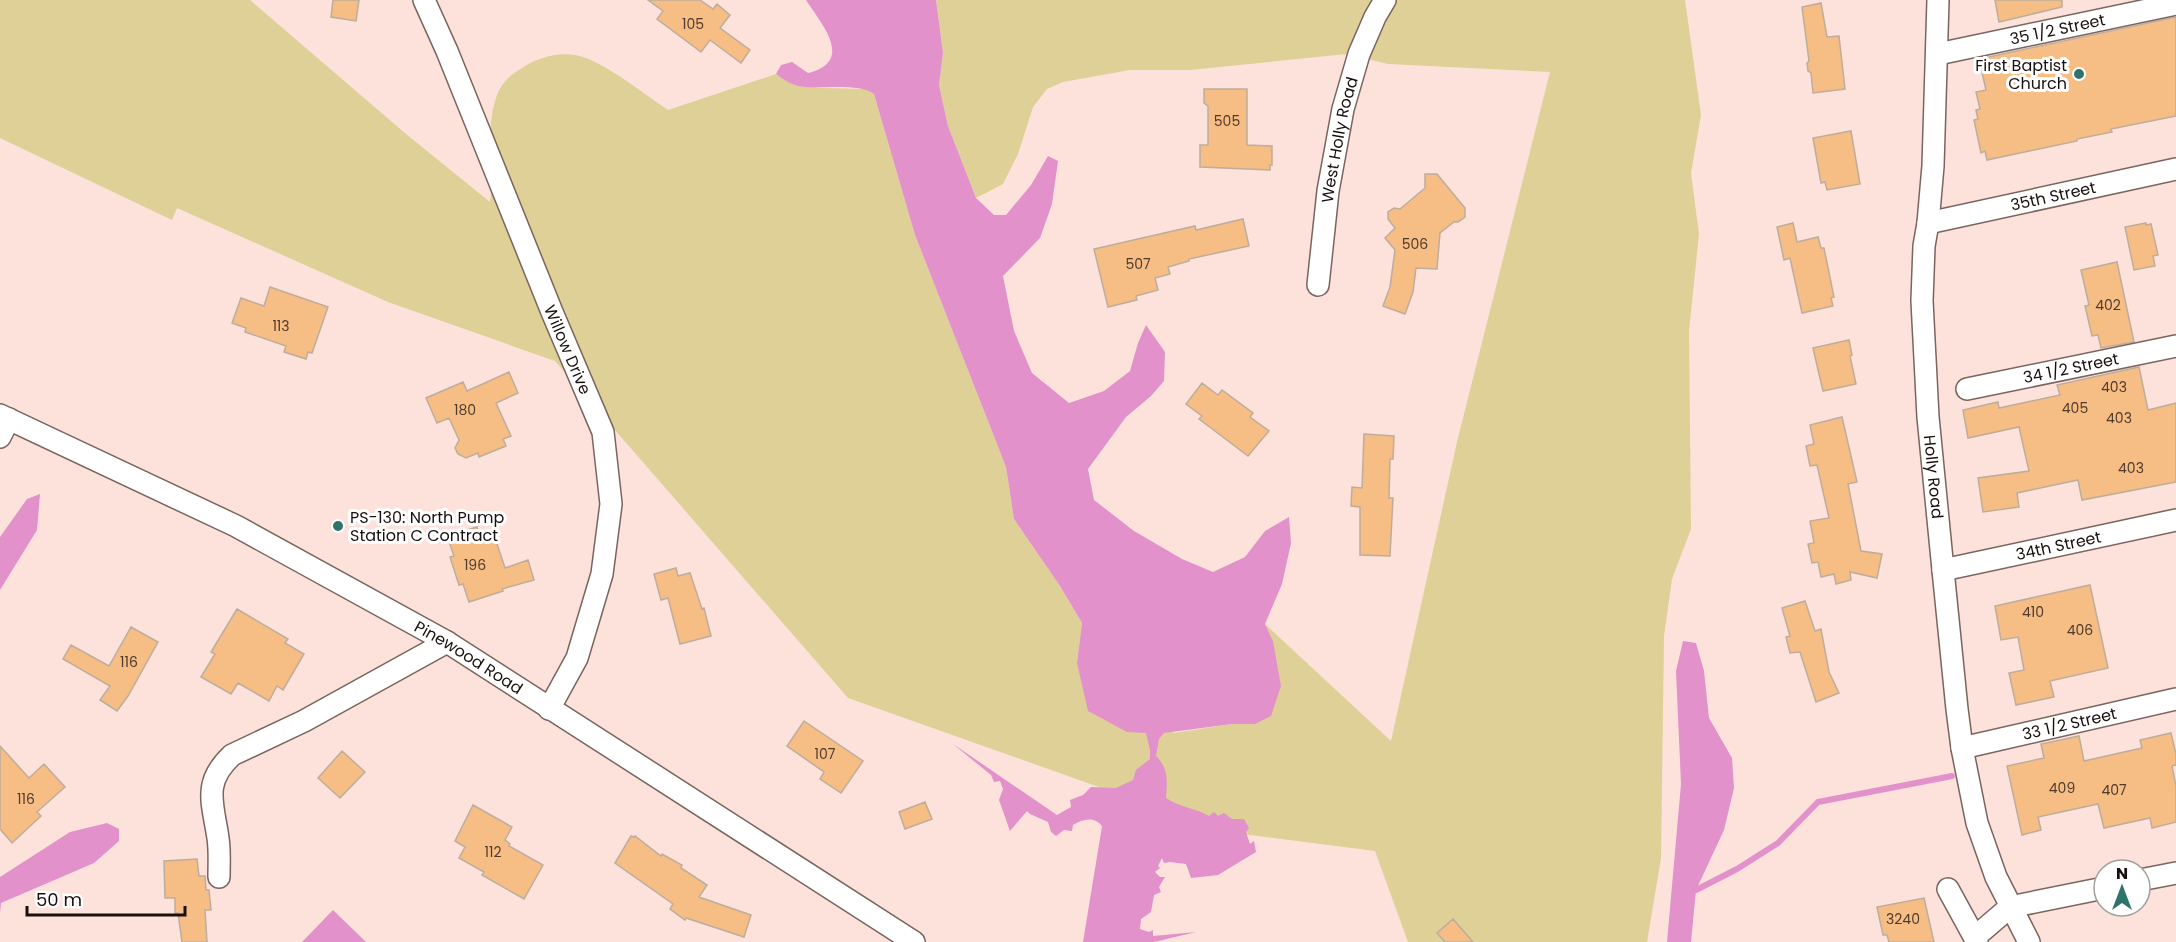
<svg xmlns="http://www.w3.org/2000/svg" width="2176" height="942" viewBox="0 0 2176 942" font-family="Poppins,sans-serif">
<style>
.green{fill:#ded096}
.water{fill:#e291cb}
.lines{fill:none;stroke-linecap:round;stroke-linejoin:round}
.stream{stroke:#e291cb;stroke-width:6}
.building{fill:#f6bd84;stroke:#bead9d;stroke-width:1.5}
.minor-casing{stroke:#7a645e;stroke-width:24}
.minor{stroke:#fff;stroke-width:21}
.poi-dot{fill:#2e746b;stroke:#fff;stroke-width:2}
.labels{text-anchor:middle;stroke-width:6;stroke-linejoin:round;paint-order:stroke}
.number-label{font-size:14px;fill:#503b2c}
.street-label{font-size:16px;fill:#18100e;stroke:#fff}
.poi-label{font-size:16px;fill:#18100e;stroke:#fff;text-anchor:end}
</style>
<rect width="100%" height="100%" fill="#fce2db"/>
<path class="green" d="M0,0H250L406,134L490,202C494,169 485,131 496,98C501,83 509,76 522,68C537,57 564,50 583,57C606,64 646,95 668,110L776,74L796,85L823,88L869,89L874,94L915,235L1006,467L1014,519L1060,586L1082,623L1077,663L1174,733L1232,724H1255L1273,641L1265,624L1391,741L1457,442L1550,72L1388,64L1347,54L1190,70H1130L1063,82L1047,89L1033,107L1018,154L1003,184L976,198L948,126L939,85L943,53L936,0H1685L1701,115L1691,173L1699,234L1689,331L1691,529L1672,579L1664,636L1661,858L1647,942H1408L1375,851L1226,832L848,698L555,361L388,302L177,208L172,220L0,138Z"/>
<path class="water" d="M806,0H936L943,53L939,85L948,126L976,198L994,215H1006L1031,185L1048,156L1058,161L1052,204L1040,238L1003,276L1014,331L1032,373L1069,403L1104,391L1130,371L1138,343L1146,325L1165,352L1164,381L1151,396L1126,417L1088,469L1094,500L1134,531L1182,559L1213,572L1245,557L1265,531L1289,517L1291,543L1282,584L1265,624L1273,641L1281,686L1271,716L1255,724H1232L1164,733L1159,739L1156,756C1169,769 1167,781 1166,798C1179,807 1195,808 1209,816L1214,812L1218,816L1224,813L1232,819H1244L1249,828L1246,832L1250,844L1254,841L1256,852L1218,875L1191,878L1186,864L1170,862L1164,863L1162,858L1158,866L1160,868L1155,872L1160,877H1165L1159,887L1161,892L1154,895L1151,912L1141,919L1140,929L1149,932L1153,930V936L1196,932L1154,942H1083L1102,826C1094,816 1083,819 1073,825L1072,831L1064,830L1056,836L1051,832L1048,822L1030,814L1027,811L1010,831L999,800L1003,789L1000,781L994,782L991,775L953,744L1057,815L1071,807L1070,800L1083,795L1091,787L1116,788L1133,780L1136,770L1150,759V750L1146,733L1127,732L1088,711L1077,663L1082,623L1060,586L1014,519L1006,467L915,235L874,94C860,82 817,90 798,86C790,84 783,79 776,74L781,65L792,62L808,73C855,61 822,25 806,0Z
M40,494L37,530L0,590V537L27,499Z
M1683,641L1696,643L1704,671L1709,718L1732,758L1734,788L1724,830L1696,890L1691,942H1667L1681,784L1676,671Z
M107,823L119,829V841L94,863L1,903L0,913V877L70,832Z
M333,910L366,942H302Z"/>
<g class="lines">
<path class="stream" d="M1696,890L1737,869L1778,843L1818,802L1952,776"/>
</g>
<path class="building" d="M333,0H359L356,21L331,17Z
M648,0H700L713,9L717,4L730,15L720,28L750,50L741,63L710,40L701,52L657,19L663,11Z
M1995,0H2062V7L1999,22Z
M1821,3L1827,37L1839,36L1845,89L1813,93L1811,73L1808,71L1807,63L1809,61L1802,7Z
M2176,17V116L2111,129L2112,132L2077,139V141L1987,160L1985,151L1981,153L1974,120L1978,119L1976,110L1980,109L1976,92L1986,90L1979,59Z
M1204,89H1247V145L1272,146V165H1270V170L1200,167V145H1208V106L1204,103Z
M1851,131L1860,184L1827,190L1825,182L1821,183L1813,138Z
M1425,174H1437L1465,208V217L1458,222H1454L1440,233L1437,269L1416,268L1413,292L1405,314L1383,306L1390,287L1395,250L1385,238L1395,228L1388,219V212L1394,208L1400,209L1425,188Z
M1243,219L1249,246L1189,259V261L1168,267L1170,274L1155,278L1158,290L1136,296L1137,300L1108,307L1094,249L1195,226L1196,230Z
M1793,223L1797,242L1818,237L1821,248H1824L1834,297L1831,298L1833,306L1802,313L1790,258L1784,260L1777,227Z
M2146,223V225L2151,224L2158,255L2153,256L2155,266L2134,270L2125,227Z
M2117,262L2134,342L2101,348L2098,335L2092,336L2085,306L2089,305L2081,270Z
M270,287L328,307L312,353L308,352L306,359L284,352L286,346L245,332L246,328L232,323L241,298L264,306Z
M1849,340L1852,355L1850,356L1856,384L1823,391L1813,348Z
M2139,367L2148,410L2176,403V482L2082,500L2078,480L2017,493L2019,507L1983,512L1978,478L2029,471L2019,427L1968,438L1963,410L1998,402L1999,408L2060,395L2057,385Z
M509,372L518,393L496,403L511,436L503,439L506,446L479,457L478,453L466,458L458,454L455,448L459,440L449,418L437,423L426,398L463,382L467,391Z
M1202,383L1218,395L1222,390L1253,413L1250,417L1269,431L1248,456L1199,419L1202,416L1186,404Z
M1842,417L1857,482L1848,484L1861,551L1882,554L1877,578L1850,572L1851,580L1836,584L1834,574L1821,577L1818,562L1812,563L1808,544L1814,543L1810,521L1829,518L1817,465L1810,466L1806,446L1814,444L1810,425Z
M1364,434L1394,436L1393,459H1390L1389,498H1393L1390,556L1360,555V507L1351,506L1352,487L1362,488Z
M477,527L481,538L494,535L505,568L528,560L534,580L502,589L503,591L469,602L463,584L459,585L450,557L454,556L447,536Z
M676,568L678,576L690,573L702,609L704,608L711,636L680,644L668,598L661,600L654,574Z
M2090,585L2108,668L2050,681L2054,697L2016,705L2009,673L2024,670L2018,637L2001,640L1995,606Z
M1805,601L1815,631L1821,629L1829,672L1839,693L1816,702L1800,652L1790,653L1786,637L1790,636L1782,608Z
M237,609L288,639L285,643L304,654L283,690L277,686L269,701L238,683L231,694L201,677L215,654L211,652Z
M131,627L158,642L128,696L117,711L100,700L110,686L63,659L71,645L109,666Z
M804,721L863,761L841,793L820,779L824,772L787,746Z
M2171,733L2176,754V765L2172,766L2176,786V822L2152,828L2150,818L2104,828L2098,804L2038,817L2041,830L2022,835L2007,766L2044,758L2041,744L2079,736L2084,761L2142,748L2140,740Z
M0,746L29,778L44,764L65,787L37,812L41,816L12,843L0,829Z
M342,751L365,772L340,798L318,778Z
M925,802L932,819L905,829L899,812Z
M473,805L512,827L505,840L510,844L509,846L543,865L524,899L482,875L484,872L459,858L465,847L455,841Z
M631,836L634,837L635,836L661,856L662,854L682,865L681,868L707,885L699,897L751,915L744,937L686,918L685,920L670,909L673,904L615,863Z
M197,859L199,876H205L206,890H209L211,910H205L207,942H182L178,913H175V898H165L164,861Z
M1924,898L1934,942H1889L1887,935H1883L1877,907Z
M1453,919L1473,942H1445L1437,933Z"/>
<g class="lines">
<g class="minor-casing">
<g id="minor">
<path id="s1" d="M424,0L447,51L552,312L603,432L611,504L602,574L577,658L549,709"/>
<path id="s2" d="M1938,0L1933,166L1928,223L1924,246L1922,301L1928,417L1943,570L1957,709L1962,748L1977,823L1996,877L2029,942"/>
<path id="s3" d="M1938,54L2176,4"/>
<path id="s4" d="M1928,223L2176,169"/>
<path id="s5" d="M1318,285L1328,191L1343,109L1359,54L1375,17L1385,0"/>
<path id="s6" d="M1967,389L2176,346"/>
<path id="s7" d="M0,415L236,526L447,642L914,942"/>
<path d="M0,437L9,419"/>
<path id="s8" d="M1943,570L2176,520"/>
<path id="s9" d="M1962,748L2176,699"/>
<path d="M219,877C219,864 220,851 218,838C213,803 202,783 232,755L304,721L447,642"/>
<path d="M2140,880L2176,873"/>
<path d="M1948,889L1977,942"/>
<path d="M1975,937L2010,907L2104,888"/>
</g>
</g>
<use href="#minor" class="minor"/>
</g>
<g class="poi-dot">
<circle cx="2079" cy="74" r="6"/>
<circle cx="338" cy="526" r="6"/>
</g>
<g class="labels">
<g class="number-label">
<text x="693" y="29">105</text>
<text x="1227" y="126">505</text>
<text x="1415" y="249">506</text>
<text x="1138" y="269">507</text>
<text x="2108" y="310">402</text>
<text x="281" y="331">113</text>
<text x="2114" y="392">403</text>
<text x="2075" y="413">405</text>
<text x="465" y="415">180</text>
<text x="2119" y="423">403</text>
<text x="2131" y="473">403</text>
<text x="475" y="570">196</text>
<text x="2033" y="617">410</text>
<text x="2080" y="635">406</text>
<text x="129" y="667">116</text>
<text x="825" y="759">107</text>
<text x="2062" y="793">409</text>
<text x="2114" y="795">407</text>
<text x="26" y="804">116</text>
<text x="493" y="857">112</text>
<text x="1903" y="924">3240</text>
</g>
<g class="street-label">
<text dy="6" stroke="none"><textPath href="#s3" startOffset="122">35 1/2 Street</textPath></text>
<text dy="6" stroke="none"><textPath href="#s5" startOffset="147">West Holly Road</textPath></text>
<text dy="6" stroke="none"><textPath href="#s4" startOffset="128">35th Street</textPath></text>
<text dy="6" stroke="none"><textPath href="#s1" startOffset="378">Willow Drive</textPath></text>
<text dy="6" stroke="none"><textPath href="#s6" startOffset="106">34 1/2 Street</textPath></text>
<text dy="6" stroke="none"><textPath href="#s2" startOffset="478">Holly Road</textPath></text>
<text dy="6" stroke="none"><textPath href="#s8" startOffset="118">34th Street</textPath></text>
<text dy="6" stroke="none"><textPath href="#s7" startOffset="528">Pinewood Road</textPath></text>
<text dy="6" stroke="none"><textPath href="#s9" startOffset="110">33 1/2 Street</textPath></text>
</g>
<g class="poi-label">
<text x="2067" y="71">First Baptist<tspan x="2067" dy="18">Church</tspan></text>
<text x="350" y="523" text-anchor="start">PS-130: North Pump<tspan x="350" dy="18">Station C Contract</tspan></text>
</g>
</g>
<g transform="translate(2122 888)"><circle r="28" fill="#ffffff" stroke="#a39f9f" stroke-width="1.5"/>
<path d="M0-4.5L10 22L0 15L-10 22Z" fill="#2e746b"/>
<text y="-9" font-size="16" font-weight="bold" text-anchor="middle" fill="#18100e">N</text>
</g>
<path d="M27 906v9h158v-9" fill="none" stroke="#18100e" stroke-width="3"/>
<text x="36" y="906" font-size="18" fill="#18100e" stroke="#ffffff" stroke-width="4.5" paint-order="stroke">50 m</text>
</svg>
